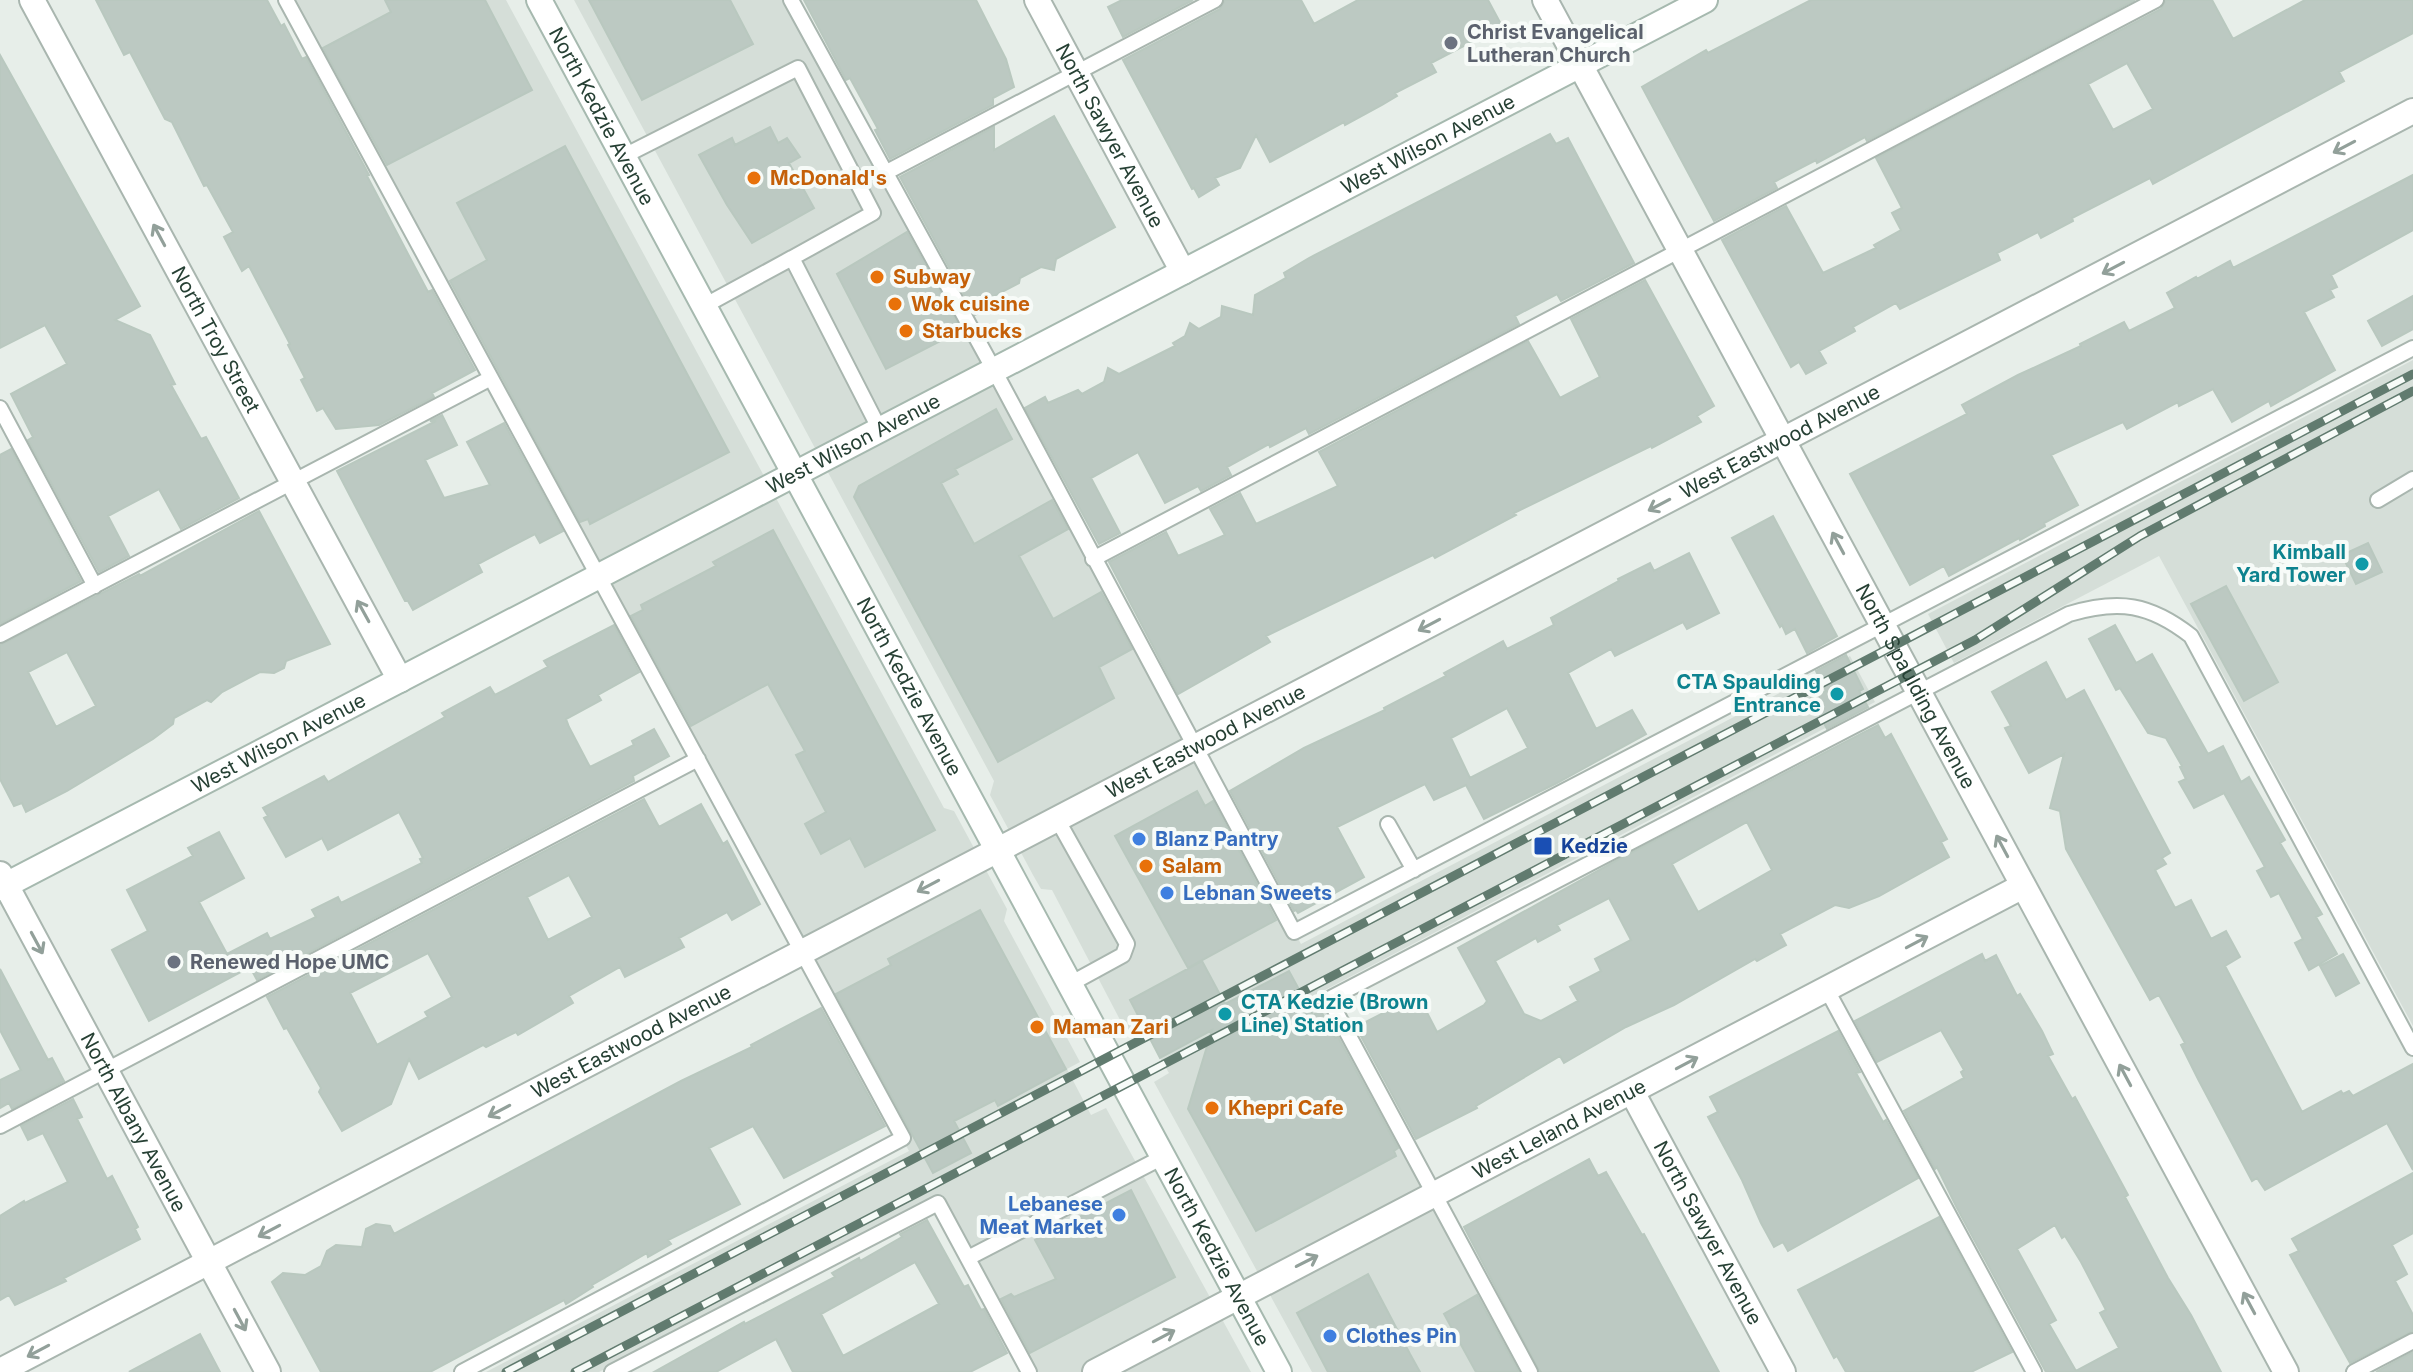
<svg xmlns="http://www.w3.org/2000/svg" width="2413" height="1372" viewBox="0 0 2413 1372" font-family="Inter,sans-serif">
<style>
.built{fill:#d5ded8}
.building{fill:#bcc9c2;stroke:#b9c8bf;stroke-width:2;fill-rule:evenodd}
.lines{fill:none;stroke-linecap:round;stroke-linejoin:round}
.lane-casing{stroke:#a9b6af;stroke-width:18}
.street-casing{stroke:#a9b6af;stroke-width:28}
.secondary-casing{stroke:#a6b9af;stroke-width:28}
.lane{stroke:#fff;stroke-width:14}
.street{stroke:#fff;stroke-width:24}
.secondary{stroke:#fff;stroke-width:24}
.rail-casing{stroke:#617b6f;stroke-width:9}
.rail{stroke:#f7fbf8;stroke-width:6;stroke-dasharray:18;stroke-linecap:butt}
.oneway{stroke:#92a09a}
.worship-dot{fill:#6b7280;stroke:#f7fbf8;stroke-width:3}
.food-dot{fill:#e8710a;stroke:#f7fbf8;stroke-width:3}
.culture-dot{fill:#0f9aa8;stroke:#f7fbf8;stroke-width:3}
.shop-dot{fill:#3f7fe0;stroke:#f7fbf8;stroke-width:3}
.transit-dot{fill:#1a4fb4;stroke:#f7fbf8;stroke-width:3}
.labels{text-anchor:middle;stroke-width:8;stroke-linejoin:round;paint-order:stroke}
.worship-label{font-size:20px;font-weight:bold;fill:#5b616d;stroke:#f7fbf8;text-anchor:start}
.street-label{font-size:20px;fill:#264034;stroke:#f7fbf8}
.food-label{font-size:20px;font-weight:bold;fill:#c56008;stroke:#f7fbf8;text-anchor:start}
.culture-label{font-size:20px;font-weight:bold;fill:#0d838f;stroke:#f7fbf8;text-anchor:end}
.shop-label{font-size:20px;font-weight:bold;fill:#366cbe;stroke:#f7fbf8;text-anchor:start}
.transit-label{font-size:20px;font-weight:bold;fill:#164399;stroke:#f7fbf8;text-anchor:start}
</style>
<rect width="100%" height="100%" fill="#e7eee9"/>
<path class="built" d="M292,0H506L944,808L954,811L1007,909L1004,921L1080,1062L1067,1069L1091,1115L1106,1108L1251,1372H1029L934,1197L599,1372H486L909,1151Z
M574,0H787L1301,944L1850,656L1875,702L1325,990L1528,1372H1312L1154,1082L1169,1073L1160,1058L1144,1029L1129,1037L1052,890L1041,889L1033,875L990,795L994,781Z
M2413,360V1026L2159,556L1954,663L1928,614Z"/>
<path class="building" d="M96,0H267L281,26L284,24L302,59L306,57L369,175L367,176L428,292L432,290L475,370L432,393L434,397L379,425L336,429L323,408L317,411L301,380L305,378L288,345L290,344L249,266L242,271L224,237L233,232L207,185L204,186L172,122L165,119L130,52L124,55Z
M385,0H485L532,90L387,165L323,48L391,12Z
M589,0H730L753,44L642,100Z
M804,0H976L1006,59L1014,87L993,98V105L890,159L875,130L878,129L850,78L846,80Z
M1122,0H1193L1123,37L1108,7Z
M1225,0H1301L1314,24L1358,0H1488L1502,26L1431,63L1436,72L1395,93L1397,96L1382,105L1345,125L1344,122L1270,162L1256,135L1240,168L1215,178L1219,185L1199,197L1194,188L1192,189L1123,60L1220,9Z
M1811,0H2135L1867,141L1865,137L1817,163L1816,160L1774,182L1777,188L1714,221L1642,87L1706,50L1708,53Z
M2166,0H2212L2233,39L2305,0H2413V33L2339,72L2344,81L2153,184L2150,178L2072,218L2073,221L2041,238L2038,232L1997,253L2000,260L1900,309L1896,303L1853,327L1855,331L1819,351L1826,363L1806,374L1799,362L1791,367L1722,240L1786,206L1823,273L1876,248L1874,245L1901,230L1892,213L1902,208L1876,158L2161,9ZM2127,63L2153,109L2113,130L2088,84Z
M0,55L140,306L115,320L150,335L175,384L171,385L201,439L206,437L239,498L181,529L159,489L108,516L129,556L99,572L28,440L33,437L11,394L67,364L45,325L0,348Z
M1054,116L1115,227L1056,259L1054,270L1041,267L1020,278L1019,283L992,297L995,305L975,315L900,177L994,127V150Z
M770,127L778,143L787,138L800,157L789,163L814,208L752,243L727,205L699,155L732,138L735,145Z
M1550,134L1556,144L1568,138L1634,263L1561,301L1557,294L1515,316L1519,324L1309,434L1306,428L1270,447L1269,444L1227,467L1231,475L1201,491L1198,486L1165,503L1138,452L1091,478L1120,533L1099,544L1025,408L1045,397L1048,403L1078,390L1082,394L1104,382L1108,368L1119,374L1175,346L1173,343L1185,336L1190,323L1199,329L1221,317L1222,306L1253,315L1255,295L1286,278L1284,273L1309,258Z
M565,146L729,452L590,524L588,519L580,522L450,281L487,260L457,203Z
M2413,175V230L2331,275L2337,287L2330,290L2334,297L2304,312L2335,370L2271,406L2269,401L2232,422L2213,389L2179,406L2178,402L2127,429L2123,422L2051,455L2078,505L2044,523L2045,526L2020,540L2019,538L1949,576L1944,566L1910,585L1850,474L1967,414L1962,405L2018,375L2081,346L2080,344L2124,322L2129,331L2175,308L2167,293L2196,277L2197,279L2230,261L2233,268Z
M907,232L958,324L951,328L954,334L886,369L837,274Z
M1645,280L1714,406L1697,416L1701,422L1652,448L1651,446L1514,513L1516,515L1435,558L1433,555L1266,636L1270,642L1178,694L1109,562L1166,532L1178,556L1225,535L1210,509L1240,493L1256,524L1338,486L1319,452L1528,341L1560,398L1600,377L1571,319Z
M2413,296V329L2382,346L2368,321Z
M996,409L1012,439L955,469L958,474L941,483L974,544L1052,500L1068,529L1019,556L1053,619L1101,592L1132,649L1099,667L1114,698L998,762L854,497L859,486Z
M442,415L457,445L425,460L444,498L490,485L467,442L504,423L563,531L540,543L535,534L478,564L482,572L413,610L408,601H405L337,471L436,421H430Z
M11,449L81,581L0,624V455Z
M259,511L330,644L286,661L284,668L274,673L260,672L222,692L211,702L207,700L174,718L173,724L153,739L67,791L26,812L22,803L14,806L0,779V645L139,574L140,576ZM67,652L96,706L56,727L28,672Z
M1773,516L1837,636L1807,653L1795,629L1786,634L1782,625L1780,627L1732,538Z
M773,530L935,830L865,867L850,838L821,854L805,824L826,812L796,755L805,751L768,684L691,726L631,616L643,610L641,605L716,566L713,562Z
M2368,543L2382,572L2356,584L2342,555Z
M1689,553L1719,613L1687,629L1683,622L1615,656L1611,649L1568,673L1596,729L1632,710L1646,734L1557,783L1484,819L1466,785L1434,800L1425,784L1337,827L1364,877L1298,913L1296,910L1294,911L1230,791L1304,748L1385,710L1384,708L1446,676L1444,673L1503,641L1507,649L1554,625L1551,618L1619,581L1618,579L1650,563L1654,571ZM1507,708L1528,748L1470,778L1451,738Z
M2226,586L2278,682L2244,701L2191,604Z
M614,625L639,672L598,695L601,700L566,719L569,727L590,767L634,745L632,741L654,729L669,756L633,776L634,781L257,980L250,967L149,1021L112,950L148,931L127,890L193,856L188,848L219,832L244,878L199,902L227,954L267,933L270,939L316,917L312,910L338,897L341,903L422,863L420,859L423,858L399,812L328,850L322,838L286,857L264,818L268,816L263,808L324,776L328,782L445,717L442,713L490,687L495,695L548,667L544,661Z
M2115,625L2136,663L2152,654L2208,754L2223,746L2241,782L2249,777L2285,840L2280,843L2322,914L2316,917L2337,954L2309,970L2295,943L2303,939L2279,893L2271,897L2257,871L2265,867L2224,793L2194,808L2179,782L2186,779L2180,767L2182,766L2166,738L2148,733L2120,688L2116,690L2089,639Z
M1846,655L1863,689L1859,691L1868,707L1827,729L1811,698L1826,691L1816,671Z
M2046,662L2066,700L2084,690L2170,853L2162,858L2166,864L2155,870L2175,908L2191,900L2211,939L2226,931L2240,957L2225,966L2302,1112L2341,1091L2343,1094L2349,1091L2353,1096L2413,1064V1170L2387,1123L2265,1190L2257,1178L2252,1181L2198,1079L2181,1045L2185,1043L2159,995L2150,1000L2066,849L2060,811L2050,808L2064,754L2029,773L2005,728L2011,726L1992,692Z
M1878,725L1885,738L1891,734L1947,839L1941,842L1949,857L1879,896L1849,908L1835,905L1780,934L1786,945L1757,961L1755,959L1674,1005L1626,1027L1564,1063L1560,1056L1476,1106L1477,1108L1416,1139L1356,1027L1418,995L1437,1032L1484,1005L1487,1001L1458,948L1621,858ZM1747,822L1772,870L1698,912L1672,864ZM1609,898L1631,940L1595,959L1601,971L1570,987L1578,1001L1541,1021L1524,1014L1495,961L1536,938L1538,942L1560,930L1557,925Z
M1197,791L1205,806L1213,801L1276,920L1188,968L1115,836Z
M644,799L659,827L701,804L723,844L727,841L760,904L732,920L727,912L679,938L684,947L625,977L620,967L569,996L573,1003L518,1035L516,1032L486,1047L483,1045L419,1079L409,1059L391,1104L342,1131L319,1092L321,1088L287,1028L284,1029L267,997ZM569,875L592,917L548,940L527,897ZM428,953L452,997L425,1012L428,1017L377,1045L350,993Z
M980,910L1066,1069L998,1106L995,1100L954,1121L971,1153L933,1173L836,994L891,965L888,959Z
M1982,954L1985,961L1996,955L2017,996L2020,994L2042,1031L2053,1054L2048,1056L2072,1099L2075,1097L2128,1195L2125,1197L2168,1278L2191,1315L2221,1372H2046L1957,1208L1937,1167L1935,1169L1904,1111L1964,1078L1961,1072L1964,1070L1941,1030L1877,1062L1855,1021ZM2055,1225L2062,1238L2065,1236L2081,1262L2106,1310L2100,1313L2119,1348L2076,1371L2049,1324L2056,1320L2017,1249Z
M2343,954L2359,983L2336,996L2320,966Z
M1202,961L1225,1004L1289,971L1313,1015L1321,1011L1335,1038L1338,1037L1398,1148L1394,1151L1396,1156L1256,1231L1188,1109L1212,1030L1160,1058L1130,1000Z
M0,969L48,1060L52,1058L64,1081L12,1109L9,1103L0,1108V1080L21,1070L0,1030Z
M821,1008L885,1126L784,1178L753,1126L709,1148L740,1204L668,1240L671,1244L648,1257L647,1253L592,1285L593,1287L566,1304L564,1300L430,1372H321L272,1282L283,1273L305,1275L321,1266L327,1251L336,1245L362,1247L366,1229L376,1224L390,1226L394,1234L681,1081L752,1047L751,1045Z
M1838,1031L1860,1072L1856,1073L1883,1122L1886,1120L1918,1178L1788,1251L1783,1242L1774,1247L1761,1223L1742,1180L1708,1117L1718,1112L1710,1097Z
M73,1099L82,1117L77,1119L107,1179L112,1176L138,1227L135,1229L140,1239L64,1278L66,1281L15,1305L9,1295L0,1300V1216L24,1201L25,1203L68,1182L43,1133L28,1140L21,1126Z
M1589,1159L1598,1176L1606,1172L1642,1235L1644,1234L1719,1372H1540L1464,1227Z
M2413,1173V1233L2392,1245L2407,1274L2395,1281L2413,1315V1331L2350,1363L2290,1255L2299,1251L2292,1239Z
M1131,1190L1175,1277L1030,1353L1001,1299L1011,1294L1014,1297L1056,1279L1035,1240Z
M1939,1217L2012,1352L1971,1372H1846L1837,1356L1834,1358L1798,1290Z
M927,1220L964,1287L968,1285L981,1310L984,1309L1007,1353L970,1372H793L776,1339L716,1372H654L744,1322L745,1324L835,1277L832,1273L859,1258L860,1261L902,1237L900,1234ZM915,1262L939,1304L843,1356L821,1314Z
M1368,1274L1410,1354L1420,1372H1328L1297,1313Z
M1477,1295L1519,1372H1476L1444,1314Z
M200,1334L220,1372H129Z
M2413,1352V1372H2376Z"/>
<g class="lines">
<g class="lane-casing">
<path id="lane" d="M286,0L903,1138L462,1372
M791,0L994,370L1294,932L2413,348
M624,156L798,68L873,213L792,258
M885,173L1215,0
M704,306L792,258L880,430
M0,408L95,586
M2378,500L2413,479
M1093,559L2156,0
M0,635L491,378
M1057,819L1127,944L1123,955L1070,984
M1388,824L1414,870
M1827,990L2034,1372
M0,1126L698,759
M968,1258L1163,1157
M612,1372L938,1203L1029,1372
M1530,1372L1329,999L2069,614C2119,599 2150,604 2191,636L2413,1048
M2354,1372L2413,1341"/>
</g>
<g class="street-casing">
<g id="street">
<path id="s1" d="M32,0L400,680"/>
<path id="s2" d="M1037,0L1183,272"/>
<path id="s3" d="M1545,0L2286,1372"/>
<path id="s4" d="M0,874L268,1372"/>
<path id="s5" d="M1632,1092L1783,1372"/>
<path id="s6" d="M0,1371L2413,111"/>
<path id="s7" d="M1095,1372L2023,886"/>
</g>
</g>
<g class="secondary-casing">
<g id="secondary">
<path id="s8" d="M539,0L1279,1372"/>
<path id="s9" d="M0,888L1705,0"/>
</g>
</g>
<use href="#lane" class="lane"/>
<use href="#street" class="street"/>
<use href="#secondary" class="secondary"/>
<g class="rail-casing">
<path id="rail" d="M506,1372L2413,374
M575,1372L1975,640L2140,536L2413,391"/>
</g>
<use href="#rail" class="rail"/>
</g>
<defs><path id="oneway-shaft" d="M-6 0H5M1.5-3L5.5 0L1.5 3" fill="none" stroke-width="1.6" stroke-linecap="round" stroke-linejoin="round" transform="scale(2)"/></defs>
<g class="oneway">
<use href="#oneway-shaft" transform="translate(2344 147) rotate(152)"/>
<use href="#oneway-shaft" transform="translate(159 235) rotate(-118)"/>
<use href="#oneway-shaft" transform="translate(2113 268) rotate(152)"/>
<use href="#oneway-shaft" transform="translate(1659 505) rotate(152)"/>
<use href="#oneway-shaft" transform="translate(1838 543) rotate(-118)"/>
<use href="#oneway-shaft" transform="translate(363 611) rotate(-119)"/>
<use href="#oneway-shaft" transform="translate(1429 625) rotate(152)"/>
<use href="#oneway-shaft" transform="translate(2002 846) rotate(-118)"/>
<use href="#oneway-shaft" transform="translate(928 886) rotate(152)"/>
<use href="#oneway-shaft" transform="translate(1917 942) rotate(-28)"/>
<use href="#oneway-shaft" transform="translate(37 943) rotate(62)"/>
<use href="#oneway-shaft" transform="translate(1687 1063) rotate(-28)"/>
<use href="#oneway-shaft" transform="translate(2125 1075) rotate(-118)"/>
<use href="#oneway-shaft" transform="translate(499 1111) rotate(152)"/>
<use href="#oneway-shaft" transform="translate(269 1231) rotate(152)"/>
<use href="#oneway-shaft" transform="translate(1307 1261) rotate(-27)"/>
<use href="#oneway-shaft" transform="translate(2249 1303) rotate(-118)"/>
<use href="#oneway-shaft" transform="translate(240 1320) rotate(62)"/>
<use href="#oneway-shaft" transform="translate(1164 1336) rotate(-28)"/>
<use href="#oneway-shaft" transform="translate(38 1351) rotate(152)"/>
</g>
<g class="worship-dot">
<circle cx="1451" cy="43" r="8"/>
<circle cx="174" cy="962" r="8"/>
</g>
<g class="food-dot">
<circle cx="754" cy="178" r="8"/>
<circle cx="877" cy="277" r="8"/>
<circle cx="895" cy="304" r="8"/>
<circle cx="906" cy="331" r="8"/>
<circle cx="1146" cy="866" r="8"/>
<circle cx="1037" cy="1027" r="8"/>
<circle cx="1212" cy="1108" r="8"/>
</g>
<g class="culture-dot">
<circle cx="2362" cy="564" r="8"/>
<circle cx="1837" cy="694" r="8"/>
<circle cx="1225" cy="1014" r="8"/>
</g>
<g class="shop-dot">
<circle cx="1139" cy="839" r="8"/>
<circle cx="1167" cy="893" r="8"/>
<circle cx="1119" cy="1215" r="8"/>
<circle cx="1330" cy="1336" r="8"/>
</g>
<rect class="transit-dot" x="1533" y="836" width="20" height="20" rx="4"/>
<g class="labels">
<g class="worship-label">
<text x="1467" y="39">Christ Evangelical<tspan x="1467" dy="23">Lutheran Church</tspan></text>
<text x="190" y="969">Renewed Hope UMC</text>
</g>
<g class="street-label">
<text dy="7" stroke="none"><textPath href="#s8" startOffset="132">North Kedzie Avenue</textPath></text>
<text dy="7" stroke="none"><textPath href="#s2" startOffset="154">North Sawyer Avenue</textPath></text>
<text dy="7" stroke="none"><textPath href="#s9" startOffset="1610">West Wilson Avenue</textPath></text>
<text dy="7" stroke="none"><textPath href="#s1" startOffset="386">North Troy Street</textPath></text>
<text dy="7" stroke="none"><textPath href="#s6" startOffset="2008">West Eastwood Avenue</textPath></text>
<text dy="7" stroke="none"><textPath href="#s9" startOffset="962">West Wilson Avenue</textPath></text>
<text dy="7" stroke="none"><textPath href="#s8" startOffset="780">North Kedzie Avenue</textPath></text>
<text dy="7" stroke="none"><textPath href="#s3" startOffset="780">North Spaulding Avenue</textPath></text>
<text dy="7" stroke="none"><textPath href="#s6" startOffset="1360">West Eastwood Avenue</textPath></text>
<text dy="7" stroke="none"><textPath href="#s9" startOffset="314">West Wilson Avenue</textPath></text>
<text dy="7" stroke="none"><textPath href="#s6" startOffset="712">West Eastwood Avenue</textPath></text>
<text dy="7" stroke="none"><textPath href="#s4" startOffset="282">North Albany Avenue</textPath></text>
<text dy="7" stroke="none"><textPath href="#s7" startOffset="524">West Leland Avenue</textPath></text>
<text dy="7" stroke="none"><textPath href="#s5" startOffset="160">North Sawyer Avenue</textPath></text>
<text dy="7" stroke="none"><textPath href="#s8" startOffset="1428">North Kedzie Avenue</textPath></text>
</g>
<g class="food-label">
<text x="770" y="185">McDonald's</text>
<text x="893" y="284">Subway</text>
<text x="911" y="311">Wok cuisine</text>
<text x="922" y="338">Starbucks</text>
<text x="1162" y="873">Salam</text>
<text x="1053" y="1034">Maman Zari</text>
<text x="1228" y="1115">Khepri Cafe</text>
</g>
<g class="culture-label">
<text x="2346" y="559">Kimball<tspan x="2346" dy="23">Yard Tower</tspan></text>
<text x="1821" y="689">CTA Spaulding<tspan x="1821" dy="23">Entrance</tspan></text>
<text x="1241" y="1009" text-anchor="start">CTA Kedzie (Brown<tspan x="1241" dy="23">Line) Station</tspan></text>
</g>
<g class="shop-label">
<text x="1155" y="846">Blanz Pantry</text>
<text x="1183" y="900">Lebnan Sweets</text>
<text x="1103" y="1211" text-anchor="end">Lebanese<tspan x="1103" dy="23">Meat Market</tspan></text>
<text x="1346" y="1343">Clothes Pin</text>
</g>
<g class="transit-label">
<text x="1561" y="853">Kedzie</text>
</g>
</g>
</svg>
